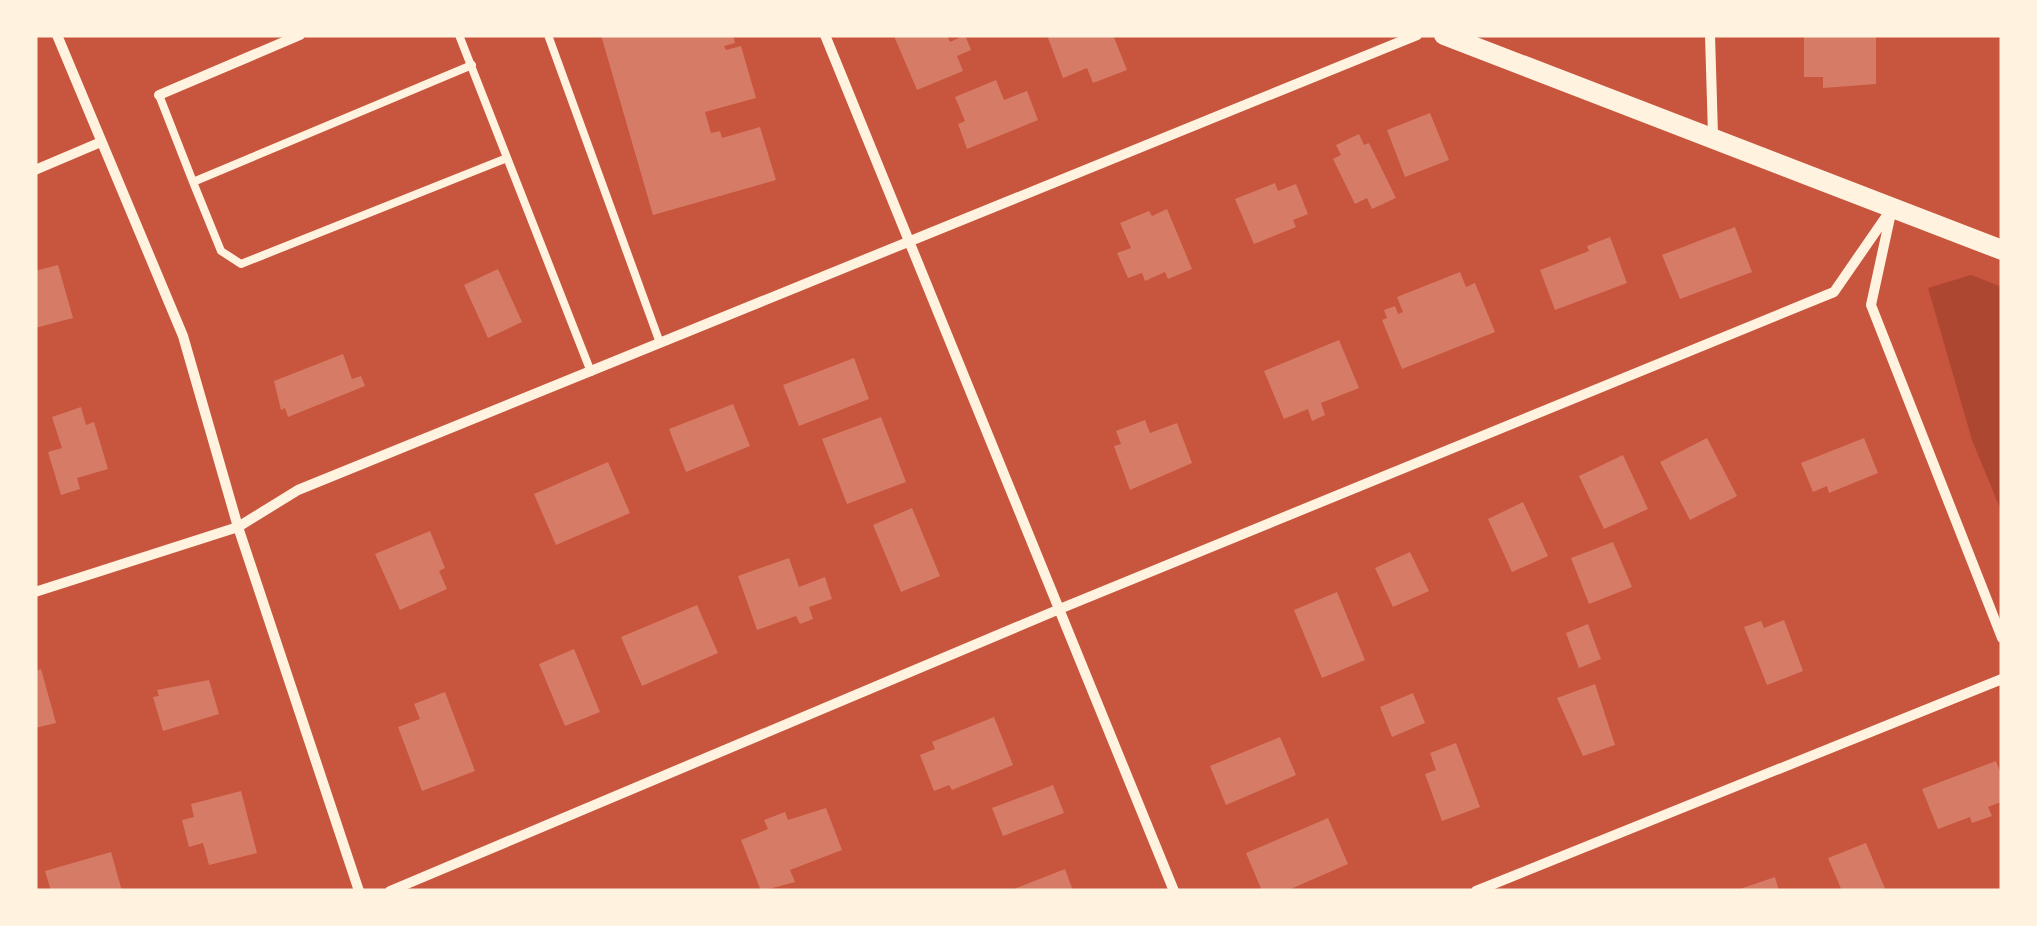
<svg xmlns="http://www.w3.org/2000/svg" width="2037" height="926" viewBox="0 0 2037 926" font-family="'PT Sans Narrow',sans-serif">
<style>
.green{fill:#ae4732}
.building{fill:#d67c66}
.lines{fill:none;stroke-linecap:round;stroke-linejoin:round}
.service{stroke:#fff3e0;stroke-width:8}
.minor{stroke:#fff3e0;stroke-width:10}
.secondary{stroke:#fff3e0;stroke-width:20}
</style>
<rect width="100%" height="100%" fill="#c8553d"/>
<path class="green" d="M1971,275L2002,287V513L1972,440L1928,288Z"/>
<path class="building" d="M601,35H733L735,43L724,46L726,50L741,46L756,98L705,112L711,133L720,131L722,138L760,127L776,180L653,215Z
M947,35L950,42L965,35L971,50L957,56L963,71L917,90L894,36Z
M1047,35H1113L1127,70L1093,83L1087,68L1063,78Z
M1804,35H1876V84L1823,88V77H1804Z
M996,80L1004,100L1027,91L1038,120L967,149L958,124L965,121L955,97Z
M1430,113L1449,160L1405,177L1387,130Z
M1359,134L1364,145L1369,143L1396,198L1372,209L1367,198L1355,204L1333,159L1341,155L1336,145Z
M1275,183L1278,191L1296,184L1308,214L1293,220L1296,227L1254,244L1235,199Z
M1167,209L1192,269L1168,279L1165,272L1145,281L1142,273L1128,278L1117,253L1131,248L1120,223L1149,211L1152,216Z
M1735,227L1752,272L1680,299L1662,255Z
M1610,237L1627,283L1555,310L1540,270L1589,251L1587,246Z
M58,265L73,318L35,328V271Z
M498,269L522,322L488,338L464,285Z
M1460,272L1466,287L1475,283L1495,332L1402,369L1382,320L1387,318L1384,310L1395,306L1398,314L1403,312L1397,297Z
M1339,340L1359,388L1321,403L1325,415L1312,421L1308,409L1284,419L1264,371Z
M343,354L352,379L361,376L365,386L288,417L285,408L281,410L274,381Z
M854,358L869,399L799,426L783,385Z
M733,404L750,446L686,472L669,429Z
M81,407L86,425L94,422L108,469L77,478L80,489L61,495L48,452L62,448L52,417Z
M881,417L906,482L847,504L822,439Z
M1145,420L1150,433L1177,423L1192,463L1130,490L1114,446L1121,444L1116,431Z
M1707,438L1737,496L1690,520L1660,462Z
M1864,438L1878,473L1829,493L1827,486L1813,492L1801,463Z
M1623,455L1648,509L1604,529L1579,476Z
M608,462L630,513L556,545L534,494Z
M1523,502L1548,556L1512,572L1488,519Z
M912,508L940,576L901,592L873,525Z
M430,531L445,568L439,571L447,589L400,610L375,554Z
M1613,542L1632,587L1589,604L1571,558Z
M1410,552L1429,591L1393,607L1375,568Z
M789,558L799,587L825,577L832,599L809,607L813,619L800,624L796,616L757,630L738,576Z
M1337,592L1365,660L1322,678L1294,610Z
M697,605L718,653L642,686L621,637Z
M1784,620L1803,671L1767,685L1744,627L1761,621L1764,628Z
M1588,624L1601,659L1579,668L1566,633Z
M574,649L600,712L565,726L539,664Z
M41,669L56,723L35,728V671Z
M209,680L219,714L163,731L153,697L159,696L157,690Z
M1595,684L1615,745L1583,756L1557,698Z
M445,692L475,771L422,791L398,727L420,719L414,704Z
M1413,693L1425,723L1392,737L1380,707Z
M994,717L1013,765L952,790L949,785L934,791L920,755L935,749L932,742Z
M1280,737L1296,775L1226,805L1210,766Z
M1456,743L1480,807L1442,821L1425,774L1436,770L1430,753Z
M1996,761L2002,777L2001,802L1988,807L1992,816L1972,823L1970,817L1938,829L1922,789Z
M1053,785L1064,813L1003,836L992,808Z
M241,791L257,853L209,865L203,843L189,847L182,820L194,817L191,804Z
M826,808L842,850L790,870L795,882L761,891L741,840L768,829L764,820L785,812L788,820Z
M1328,818L1348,864L1286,891H1262L1246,853Z
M1866,843L1886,891H1842L1828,858Z
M111,852L122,891H51L45,871Z
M1065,869L1073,891H1009Z
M1775,877L1779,891H1738L1737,890Z"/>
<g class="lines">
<path class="service" d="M459,35L591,372
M548,35L660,343
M159,95L193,182L472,65
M193,182L221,251L241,264L507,158"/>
<path class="minor" d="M57,35L183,336L238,527L359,891
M825,35L1174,891
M1710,35L1713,135
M159,95L300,35
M35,170L101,142
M1891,213L1871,305L2002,638
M35,592L238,527L298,490L1417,35
M390,891L1062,608L1834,292L1892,208
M1476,891L2002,679"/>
<path class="secondary" d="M1444,35L2002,250"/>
</g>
<rect width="2037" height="926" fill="none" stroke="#fff3e0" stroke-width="75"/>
</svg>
